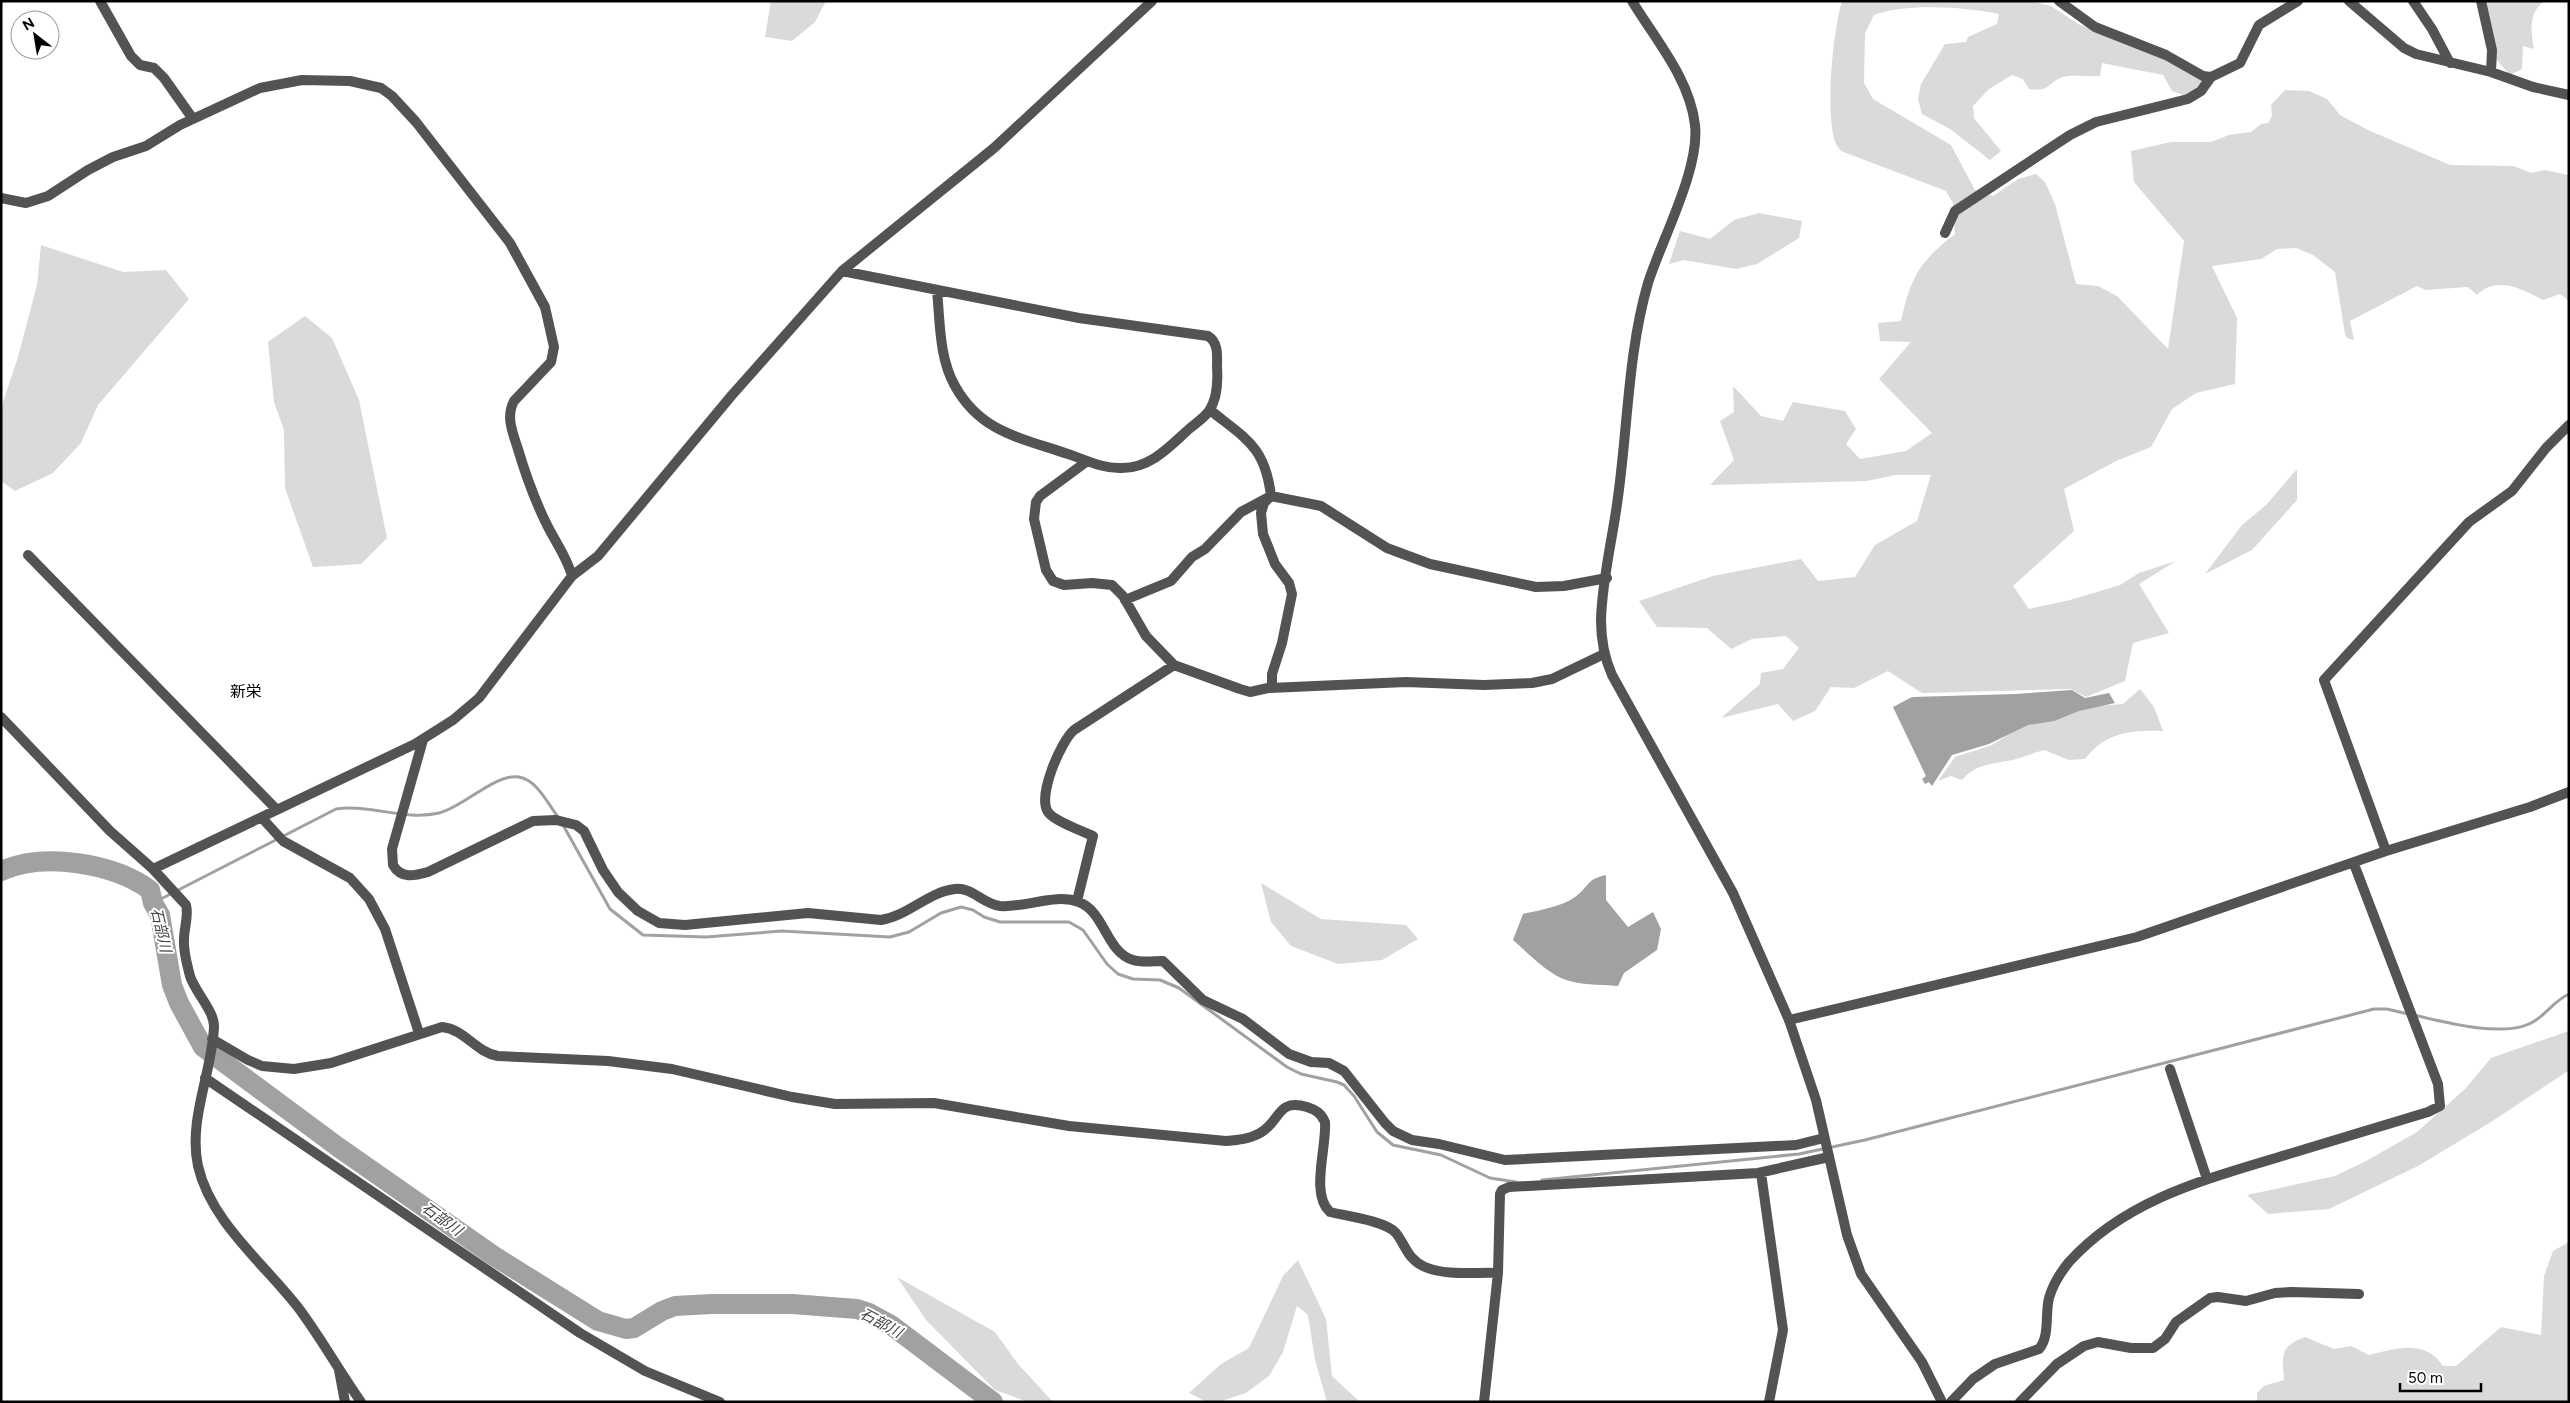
<svg xmlns="http://www.w3.org/2000/svg" width="2570" height="1403" viewBox="0 0 2570 1403" font-family="Figtree,'Noto Sans JP',sans-serif">
<style>
.green{fill:#dadada}
.water{fill:#a1a1a1}
.lines{fill:none;stroke-linecap:round;stroke-linejoin:round}
.stream{stroke:#a1a1a1;stroke-width:3}
.river{stroke:#a1a1a1;stroke-width:20}
.minor{stroke:#535353;stroke-width:10}
.tertiary{stroke:#535353;stroke-width:10}
.labels{text-anchor:middle;stroke-width:4;stroke-linejoin:round;paint-order:stroke}
.water-label{font-size:15px;font-style:italic;fill:#424242;stroke:#fff}
.quarter-label{font-size:16px;fill:#000;stroke:#fff}
</style>
<rect width="100%" height="100%" fill="#fff"/>
<path class="green" d="M771,1H826L815,22L792,41L765,37Z
M1842,1H2031L2051,6L2080,25L2130,43L2178,65L2205,82L2195,99L2172,91L2163,75L2102,63L2100,76C2089,77 2073,74 2063,77C2047,82 2052,92 2029,89L2023,79L2012,75L1989,89L1973,106L1974,118L2001,151L1990,160L1950,129L1922,114L1918,99L1921,84L1945,44L1966,42L1968,37L1997,24L1999,14C1966,7 1905,3 1874,15L1865,33L1864,83L1873,99L1951,145L1975,190L1993,196L2018,179L2036,174L2045,182L2055,204L2076,284L2098,286L2117,296L2168,349L2184,241L2134,182L2131,151L2171,142H2211L2229,135L2251,132L2261,124L2268,123L2272,116L2271,105L2285,90L2309,91L2327,99L2340,115L2368,130L2450,165L2514,166L2531,173L2544,170L2569,175V301L2560,294L2543,300C2523,289 2496,275 2477,295L2468,287L2425,290L2417,286L2350,321L2354,340L2347,338L2345,334L2335,272L2313,255L2296,248L2277,249L2261,259L2212,266L2237,318L2235,384L2196,393L2172,409L2151,447L2116,461L2064,489L2074,531L2013,586L2029,609L2070,600L2120,585L2139,573L2176,561L2139,584L2169,633L2133,643L2125,681L2086,697L2071,689L1922,693L1888,671L1854,688L1831,687L1815,711L1793,721L1778,704L1721,718L1760,684L1761,673L1783,669L1799,648L1786,636L1752,639L1731,649L1707,628L1657,627L1639,601L1713,576L1801,559L1818,581L1855,577L1875,545L1917,521L1931,475H1895L1867,481L1710,485L1734,460L1720,421L1734,412L1733,386L1761,416L1783,421L1793,402L1845,411L1856,429L1846,444L1860,459L1906,451L1932,433L1879,379L1911,342L1880,341L1878,323L1901,321C1911,277 1919,262 1955,234L1953,203L1946,191L1841,151C1839,148 1836,145 1835,141C1825,112 1833,31 1842,1Z
M2486,1H2544C2528,14 2531,30 2534,49L2523,46L2522,69L2510,75L2494,57Z
M1759,213L1802,221L1799,238L1757,264L1736,269L1684,260L1669,264L1680,231L1710,239L1734,220Z
M41,245L123,272L166,270L189,299L98,405L81,443L53,473L15,491L1,481V408L18,357L37,285Z
M305,316L332,338L359,400L387,538L361,564L313,567L285,488L284,430L274,402L268,342Z
M2297,469V500L2252,550L2205,574L2242,525L2266,505Z
M2140,689L2154,707L2163,731C2131,730 2106,732 2085,759L2069,760L2044,750C2034,753 2023,757 2013,760C1993,764 1976,763 1962,780L1951,776L1938,781L1955,757L1992,745L2027,723L2084,707L2123,704Z
M1261,883L1321,919L1406,925L1418,939L1382,960L1338,964L1291,946L1271,922Z
M2569,1031L2568,1071L2491,1122L2418,1166L2329,1209L2268,1214L2247,1195L2335,1176L2366,1161L2417,1132L2465,1089L2491,1058Z
M2569,1242V1402H2257V1393L2264,1386L2284,1380C2282,1355 2280,1346 2305,1337L2334,1349L2351,1346L2369,1355C2397,1348 2425,1339 2443,1366H2456L2501,1327L2541,1335L2544,1276L2553,1251Z
M1298,1260L1326,1319L1332,1376L1360,1402H1327L1315,1360L1308,1315L1297,1306L1283,1352L1269,1376L1246,1393L1218,1402H1207L1189,1393L1221,1364L1249,1348L1283,1276Z
M897,1277L995,1332L1018,1364L1053,1402H1028L995,1390L926,1320Z"/>
<path class="water" d="M2072,690L2085,698L2109,693L2115,703L2079,711L2054,721L2028,725L1989,744L1952,755L1932,786L1929,782L1925,784L1922,779L1926,776L1893,707L1912,697L2015,694Z
M1606,875V900L1628,927L1653,912L1661,929L1657,950L1624,973L1618,986C1600,984 1578,986 1561,978C1543,969 1528,953 1513,940L1523,914C1540,910 1561,907 1575,897C1589,887 1586,879 1606,875Z"/>
<g class="lines">
<path class="stream" d="M563,825L610,909L643,935L706,937L782,931L890,937L909,932L941,913L961,907L973,910L984,917L1000,922H1069L1083,930L1107,964L1118,974L1133,979L1160,980L1179,988L1287,1067L1301,1074L1337,1082L1344,1085L1354,1096L1377,1132L1393,1145L1441,1155L1490,1178L1516,1182
M153,903L336,809C370,804 405,821 439,813C464,807 495,773 519,777C537,780 548,804 558,817
M2414,1015C2444,1022 2500,1037 2529,1024C2544,1018 2553,1001 2569,994
M1542,1180L1799,1154L1865,1140L2374,1009H2387L2408,1014"/>
<path class="river" d="M1,871C44,852 113,863 150,890L153,903L160,915L172,985L179,1003L203,1047L338,1147L494,1256L598,1321L626,1329L634,1328L662,1311L675,1306L712,1304H792L857,1309L869,1313L891,1325L993,1402"/>
<path class="minor" d="M100,1L131,56L140,65L154,68L164,78L193,119
M2059,1L2095,27L2166,55L2203,76L2211,77L2240,63L2259,25L2298,1
M2349,1L2404,48L2416,54L2491,72L2533,87L2569,95
M2413,1L2432,29L2450,63
M2481,1L2492,50L2491,72
M1,198L26,203L48,196L88,170L113,157L146,146L180,125L260,88L302,80L350,81L381,88L392,96L416,122L510,243L545,307L554,347L551,362L514,401C506,416 512,431 517,446C525,473 534,499 547,525C556,543 567,557 572,576
M1945,233L1955,211L2070,135L2096,122L2188,99L2201,91L2211,77
M842,271L1079,318L1208,336C1219,343 1217,356 1217,367C1218,381 1217,399 1209,411C1204,418 1196,423 1189,429C1170,446 1151,468 1122,468C1103,469 1086,460 1068,454C1022,438 981,433 955,386C939,358 940,321 937,290
M1210,410C1246,439 1265,446 1271,496L1264,503L1261,513L1263,534L1275,564L1289,583L1292,594L1282,643L1272,674V688
M1086,462L1040,496L1036,502L1034,519L1046,570L1053,581L1064,585L1092,583L1112,585L1123,596L1146,636L1174,665L1240,689L1250,692L1268,688L1406,682L1484,685L1532,683L1552,679L1604,654
M28,555L277,810
M1125,600L1171,581L1192,557L1205,549L1241,512L1271,496L1321,506L1387,548L1430,564L1536,587L1564,586L1607,578
M1,717L110,831L153,869L186,905C189,916 184,928 184,939C183,951 187,964 190,976C195,992 215,1012 214,1027C212,1073 188,1120 198,1166C211,1223 266,1265 300,1310C322,1340 340,1372 361,1402
M423,740L392,849L393,865C401,879 414,876 428,872L533,821L556,820L576,825L584,831L603,870L618,892L638,911L659,923L685,925L808,913L881,920C908,916 928,892 955,889C972,887 983,904 1000,906C1026,908 1055,893 1079,902C1105,912 1106,952 1133,960C1142,963 1153,961 1163,961L1203,1000L1243,1019L1289,1054L1311,1062L1329,1063L1344,1071L1385,1123L1393,1131L1412,1140L1439,1144L1505,1160L1796,1145L1824,1138
M262,818L283,841L350,878L369,899L385,929L419,1033
M2386,851L2324,680L2469,522L2512,491L2546,448L2569,425
M153,869L415,744L453,720L479,698L572,576L598,556L732,395L842,271L994,148L1152,1
M1077,901L1093,836C1082,831 1054,821 1048,812C1037,796 1061,741 1074,730L1174,665
M1789,1020L2137,937L2386,851L2530,807L2569,792
M212,1039L248,1060L262,1066L294,1069L331,1063L442,1027C465,1029 475,1052 498,1056L608,1061L672,1069L792,1097L835,1104L934,1103L1069,1126L1226,1141C1238,1140 1250,1139 1260,1133C1281,1122 1276,1098 1307,1107C1316,1110 1321,1113 1325,1122C1327,1147 1310,1194 1330,1212C1346,1216 1386,1221 1396,1233C1406,1246 1408,1260 1425,1267C1446,1276 1475,1272 1498,1273
M2170,1069L2207,1179
M205,1078L580,1333L645,1371L720,1402
M1761,1173L1783,1330L1769,1402
M339,1370L345,1402
M1484,1402L1498,1273L1500,1194L1502,1190L1509,1187L1758,1173L1829,1157
M1951,1402L1973,1379L1995,1364L2039,1349C2050,1337 2045,1313 2049,1298C2053,1284 2060,1273 2069,1262C2125,1200 2203,1180 2279,1157C2329,1142 2378,1127 2428,1112L2440,1106L2438,1084L2354,864
M2020,1402L2057,1364L2084,1346L2098,1342L2131,1348H2153L2165,1339L2176,1322L2210,1298L2218,1297L2246,1301L2275,1293L2292,1292L2359,1294"/>
<path class="tertiary" d="M1632,1C1655,39 1690,79 1695,125C1700,169 1662,239 1648,283C1628,352 1628,425 1618,497C1613,537 1602,579 1601,620C1601,640 1604,657 1612,675L1733,893L1789,1020L1816,1100L1847,1235L1861,1274L1922,1362L1942,1402"/>
</g>
<g class="labels">
<g class="water-label">
<text transform="translate(161 930) rotate(77)" y="5">石部川</text>
<text transform="translate(442 1219) rotate(36)" y="5">石部川</text>
<text transform="translate(881 1323) rotate(28)" y="5">石部川</text>
</g>
<g class="quarter-label">
<text x="246" y="697">新栄</text>
</g>
</g>
<rect width="2570" height="1403" fill="none" stroke="#000000" stroke-width="5"/>
<g transform="translate(35 35) rotate(329)"><circle r="24" fill="#ffffff" stroke="#999999"/>
<path d="M0-4L9 19L0 12L-9 19Z" fill="#000000"/>
<text y="-8" font-size="14" font-weight="bold" text-anchor="middle" fill="#000000">N</text>
</g>
<path d="M2400 1383v8h81v-8" fill="none" stroke="#000000" stroke-width="2.5"/>
<text x="2408" y="1383" font-size="15" fill="#000000" stroke="#ffffff" stroke-width="4" paint-order="stroke">50 m</text>
</svg>
